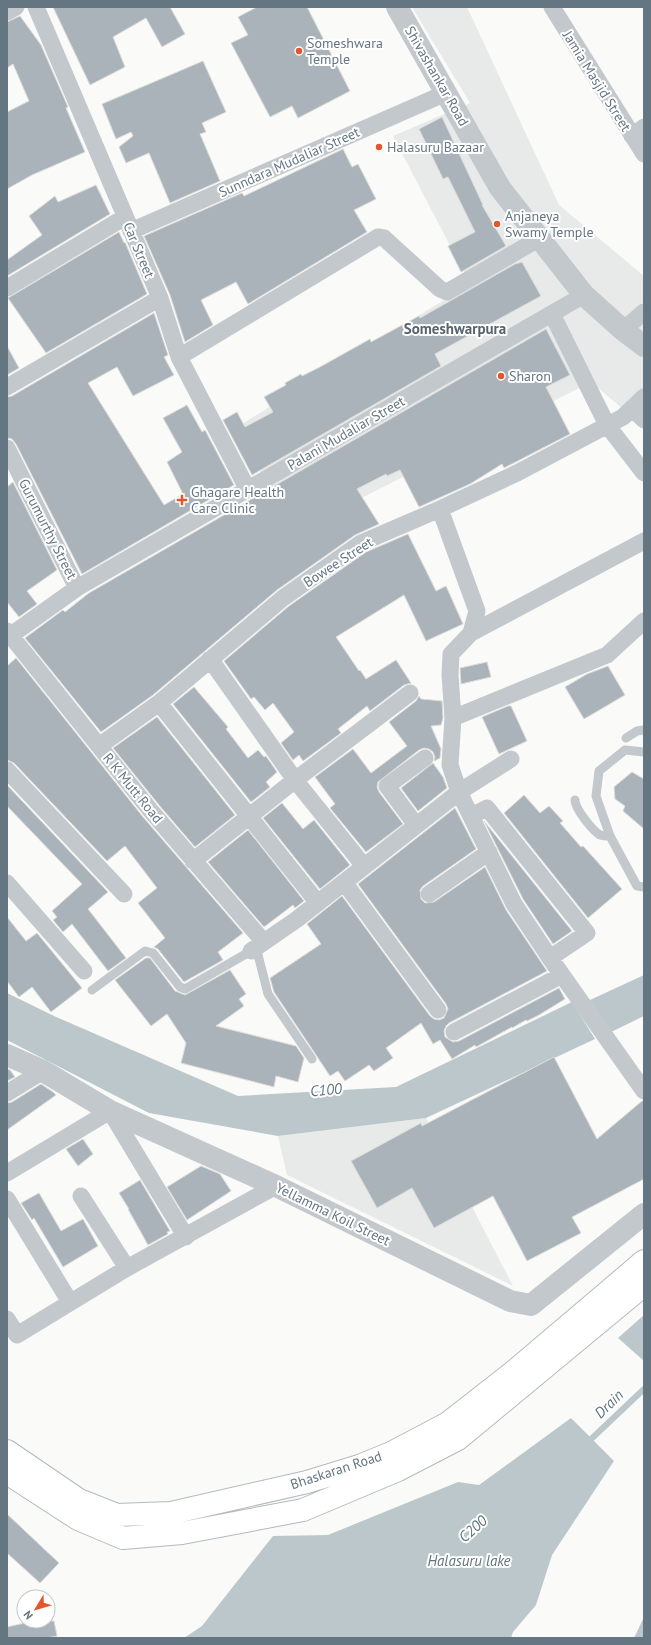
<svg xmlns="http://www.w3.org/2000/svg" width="651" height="1645" viewBox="0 0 651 1645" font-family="'PT Sans',sans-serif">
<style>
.built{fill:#e8e9e9}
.water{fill:#bbc7cb}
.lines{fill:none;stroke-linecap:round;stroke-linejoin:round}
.stream{stroke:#bbc7cb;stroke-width:6}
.building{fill:#aab3b9;stroke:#dcdcda}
.secondary-casing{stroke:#b3babf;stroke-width:24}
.service{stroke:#c3c8cc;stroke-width:9}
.minor{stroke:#c3c8cc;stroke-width:17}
.tertiary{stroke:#c3c8cc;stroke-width:22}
.secondary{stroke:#fff;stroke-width:22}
.poi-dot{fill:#e4572e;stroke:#fff;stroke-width:1.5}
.labels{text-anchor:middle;stroke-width:4;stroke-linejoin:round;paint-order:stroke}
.poi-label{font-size:14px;fill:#657683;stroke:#fff;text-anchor:start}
.street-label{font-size:14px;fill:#657683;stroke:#fff}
.neighbourhood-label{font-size:15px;font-weight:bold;fill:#57646e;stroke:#fff}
.water-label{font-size:15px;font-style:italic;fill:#60757c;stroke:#fff}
</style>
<rect width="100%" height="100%" fill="#fafaf8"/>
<path class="built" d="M412,7H467L559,205L644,276V427L591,382L292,533L237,427L470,284L393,136L470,103Z
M426,1118L513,1286L287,1175L278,1136Z"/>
<path class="water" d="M644,975V1016L611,1032L590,1000Z
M7,993L54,1016L238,1096L396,1087L572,1002L595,1039L426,1118L278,1136L149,1113L7,1040Z
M644,1315V1361L618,1338Z
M571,1418L614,1461L552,1555L536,1605L513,1632L511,1638H184L202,1626L273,1536L328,1535L458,1482L479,1485Z
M644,1617V1638H634Z"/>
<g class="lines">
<path class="stream" d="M587,1443L644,1389"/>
</g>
<path class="building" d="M53,7H170L185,34L162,47L146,18L113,37L125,67L90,85Z
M257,7H307L350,91L298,118L292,106L270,117L231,43L248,35L238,17Z
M20,16L41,45L68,107L66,108L85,152L32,175L7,189V112L29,101L13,64L7,68V22Z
M203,61L226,112L202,123L206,132L200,134L220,181L170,203L149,153L126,163L119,147L133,136L131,132L116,139L102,104Z
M442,117L483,205H482L506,246L461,272L448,246L475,232L448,177L443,179L419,129Z
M343,149L352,167L358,164L376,199L354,210L367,232L248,304L236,282L201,300L213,325L185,342L170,295L144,236L242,193L244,196Z
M96,185L110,214L7,276V260L42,235L29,216L55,196L58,202Z
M119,232L124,243L125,242L147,294L46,353L8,298Z
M522,262L541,296L435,354L441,366L252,475L223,420L237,412L245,427L273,412L264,397L286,385L285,383L301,374L302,376L320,367L370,339L371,342L419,316L420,318L515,264Z
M154,313L168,355L164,357L174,375L133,396L117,367L88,383L164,505L183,494L167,462L182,452L163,418L187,405L202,432L205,430L234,485L82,574L16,444L12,439L7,438V397L12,396Z
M546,329L570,375L546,387L570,434L504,468L502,464L470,484L419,507L400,470L387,476L386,474L357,489L379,524L355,535L277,590L153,695L101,732L25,638L63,610L65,612L89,593Z
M7,346L19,368L7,375Z
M13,482L57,570L27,591L37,604L19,617L7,602V487Z
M408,534L436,591L446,586L463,624L426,641L404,595L336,637L359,671L360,670L366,679L396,660L411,683L404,685L370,711L367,706L338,729L341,733L303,761L299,755L293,760L281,743L294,732L273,703L265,710L254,697L251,699L224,661L289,606L366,552Z
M16,658L143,817L243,933L218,952L223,960L184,982L158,949L154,947L165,938L138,903L157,888L125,846L107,861L14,763L7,760V666Z
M487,662L491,677L461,684L460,668Z
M608,666L625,695L584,719L565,687L587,674Z
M194,687L228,727L226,729L248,758L258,750L264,757L266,756L277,772L266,782L270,787L251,802L173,704Z
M419,696L421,699L442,701L443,718L441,725L431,726L441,749L440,758L434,761L435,757L433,752L429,749L424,748L419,750L378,782L377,787L379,792L403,824L366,852L330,808L335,804L315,777L353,749L371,773L407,746L389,722L416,701Z
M508,706H511L527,741L499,754L482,717Z
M157,717L235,815L195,847L159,805L113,748Z
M433,763L443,777L447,788L418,811L401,788Z
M632,772L644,779V829L623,811L625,806L615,799L614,787Z
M7,785L108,892L88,909L126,958L108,971L72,924L63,932L53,920L57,917L52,911L82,884L7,806Z
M524,795L540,813L549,806L563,821L560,823L581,847L583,846L622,889L588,918L504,813Z
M282,803L303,829L314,820L350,865L320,889L263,818Z
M455,808L476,849L423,886L420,890L421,899L425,903L434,902L485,867L506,910L547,971L449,1023L446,1026L444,1031L445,1037L453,1042L459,1041L559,988L565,999L539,1015L527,1021L526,1020L512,1028V1027L476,1047L475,1045L452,1059L440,1040L433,1044L421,1023L386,1048L393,1058L374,1071L369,1065L345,1081L338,1071L330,1076L274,992L270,978L321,944L307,924L342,896L430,1016L434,1019L439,1020L444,1018L448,1009L446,1004L358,884Z
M484,821L572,931L553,944L523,899Z
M248,830L304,901L295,908L293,905L264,927L208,862Z
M7,917L26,941L37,933L82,988L51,1012L32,987L19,997L7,981Z
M146,958H150L175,991L185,995L230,970L246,994L239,999L244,1006L216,1026L296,1046L304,1058L298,1082L276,1076L274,1087L181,1063L186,1043L167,1014L151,1026L115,980Z
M554,1057L597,1139L642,1101H644V1179L572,1217L581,1233L527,1261L493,1196L434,1228L412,1188L377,1208L351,1161L421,1123L422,1126Z
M7,1069L10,1070L15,1077L7,1081Z
M41,1084L53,1092L56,1095L7,1130V1103L12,1102Z
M83,1139L93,1154L78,1166L66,1149Z
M201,1166L220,1174L231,1191L187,1220L167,1187Z
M140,1180L170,1231L167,1232L168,1234L148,1245L128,1209H129L119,1193Z
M39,1193L61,1231L83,1219L98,1246L63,1267L34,1218L32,1220L21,1203Z
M7,1514L59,1563L40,1583L7,1553Z
M34,1621H54L57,1636L46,1638H7V1627Z"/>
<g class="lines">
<g class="secondary-casing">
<path id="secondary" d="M7,1451L79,1500L117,1515L171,1513L307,1482L359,1466L391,1453L448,1423L512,1373L644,1261
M7,1473L78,1519L123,1538L182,1533L303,1510L398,1470L458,1439L644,1285"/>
</g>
<path class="service" d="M626,738L637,731L644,730
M644,752L625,750L599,771L596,796L610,836L637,886L644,887
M575,800C575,809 593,831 600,835C603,836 607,836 610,836
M256,947L268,994L312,1059
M92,990L145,951L153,953L180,987L185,989L251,951"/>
<path class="minor" d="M36,7L160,298L179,357L248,490
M552,7L644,154
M7,12L16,7
M632,136L644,127
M131,231L446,93
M7,288L125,217
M552,314L607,425L644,473
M623,330L644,312
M179,357L378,237L384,238L440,289L447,292L540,238
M7,387L160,298
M632,408L644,420
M7,448L77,588
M440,509L477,611L471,633L451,654L450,675L453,718L450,765L459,792L511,759
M7,631L151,811L264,942
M471,633L644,541
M7,638L77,588L584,295
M210,659L295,780L364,866
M159,703L318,903
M453,718L607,655L644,621
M99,746L159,703L283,598L361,543L440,509L517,473L623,417L644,397
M7,770L124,894
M471,816L487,808L587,933L550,958
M416,825L387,786L425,758
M193,861L295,780L410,693
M344,882L438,1010
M7,883L84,971
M429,894L489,852
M251,951L296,920L459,792L514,904L550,958L644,1091
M454,1032L562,975
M7,1093L43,1071
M7,1173L110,1111L186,1237
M81,1196L127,1268
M7,1199L70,1302
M7,1319L17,1335L127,1268L276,1186"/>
<path class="tertiary" d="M397,7L500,188L584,295L623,330L644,346
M7,1055L43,1071L110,1111L276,1186L510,1301L531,1305L644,1214"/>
<use href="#secondary" class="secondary"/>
</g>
<g class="poi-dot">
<circle cx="299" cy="51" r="4"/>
<circle cx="379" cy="147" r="4"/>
<circle cx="497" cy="224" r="4"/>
<circle cx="501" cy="376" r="4"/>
<path d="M180 494h4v4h4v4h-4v4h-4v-4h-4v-4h4z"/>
</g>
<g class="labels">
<g class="poi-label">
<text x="307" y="48">Someshwara<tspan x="307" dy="16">Temple</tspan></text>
<text x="387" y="152">Halasuru Bazaar</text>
<text x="505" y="221">Anjaneya<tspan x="505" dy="16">Swamy Temple</tspan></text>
<text x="509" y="381">Sharon</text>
<text x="191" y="497">Ghagare Health<tspan x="191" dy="16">Care Clinic</tspan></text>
</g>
<g class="street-label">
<text transform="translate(437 76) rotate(60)" y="5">Shivashankar Road</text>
<text transform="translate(597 81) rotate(58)" y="5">Jamia Masjid Street</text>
<text transform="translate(289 162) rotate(-24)" y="5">Sunndara Mudaliar Street</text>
<text transform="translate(139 250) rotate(67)" y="5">Car Street</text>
<text transform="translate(346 433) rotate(-30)" y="5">Palani Mudaliar Street</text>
<text transform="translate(48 529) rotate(63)" y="5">Gurumurthy Street</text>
<text transform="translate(338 562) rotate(-33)" y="5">Bowee Street</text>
<text transform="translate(133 788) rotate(51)" y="5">R K Mutt Road</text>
<text transform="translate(333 1214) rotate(26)" y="5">Yellamma Koil Street</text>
<text transform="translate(336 1470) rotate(-18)" y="5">Bhaskaran Road</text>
</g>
<g class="neighbourhood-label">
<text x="455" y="334">Someshwarpura</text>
</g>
<g class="water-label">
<text transform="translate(326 1090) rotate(-6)" y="5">C100</text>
<text transform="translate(609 1404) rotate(-44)" y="5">Drain</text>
<text transform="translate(473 1529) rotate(-42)" y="5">C200</text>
<text x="469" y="1566">Halasuru lake</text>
</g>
</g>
<rect width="651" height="1645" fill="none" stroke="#657683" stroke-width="16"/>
<g transform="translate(36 1609) rotate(232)"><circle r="19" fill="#ffffff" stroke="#c1c8cd"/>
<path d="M0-3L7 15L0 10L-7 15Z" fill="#e4572e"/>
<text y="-6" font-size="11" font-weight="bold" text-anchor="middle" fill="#657683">N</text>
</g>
</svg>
